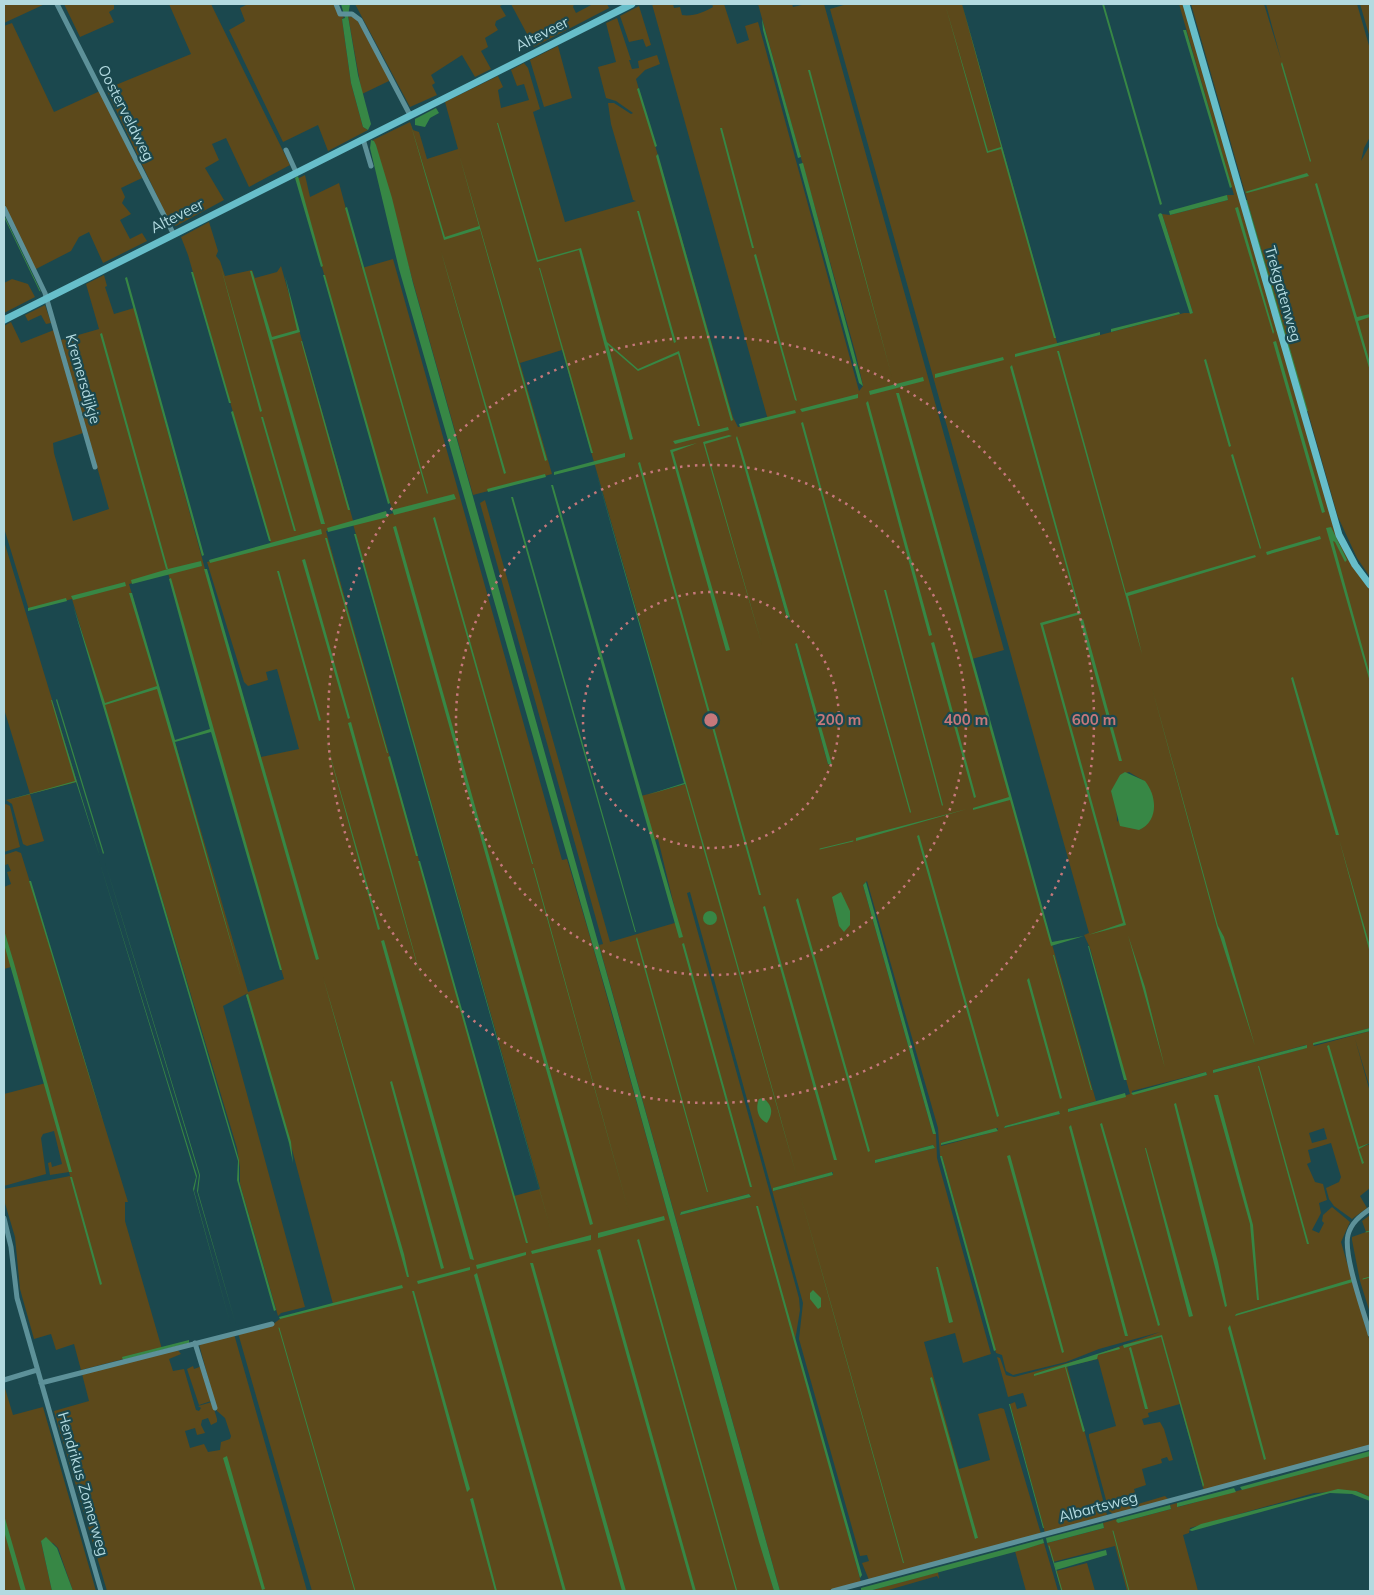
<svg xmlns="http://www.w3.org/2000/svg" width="1374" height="1595" viewBox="0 0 1374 1595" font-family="Mulish,sans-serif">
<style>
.green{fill:#5c491b;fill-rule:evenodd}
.water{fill:#378745}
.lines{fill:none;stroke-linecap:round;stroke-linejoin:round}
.stream{stroke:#378745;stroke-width:1}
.street{stroke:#5d9199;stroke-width:5}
.secondary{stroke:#67beca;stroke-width:7}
.ring{fill:none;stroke:#c6787b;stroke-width:2.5;stroke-dasharray:2.5 5}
.labels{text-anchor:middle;stroke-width:4.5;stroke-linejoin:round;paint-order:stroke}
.street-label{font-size:15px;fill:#b3dae0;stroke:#1b484e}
.centre{fill:#c6787b;stroke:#1b484e;stroke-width:2.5}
.ring-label{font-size:15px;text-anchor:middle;font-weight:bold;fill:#c6787b;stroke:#1b484e;stroke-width:4.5;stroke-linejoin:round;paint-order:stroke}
</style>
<rect width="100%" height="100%" fill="#1b484e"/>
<path class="green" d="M4,4H45L4,23Z
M64,4H114V9L109,12L114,22L80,37Z
M169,4H211L290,165L249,187L226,138L212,144L219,160L205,168L224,200L176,226L170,223L106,89L191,54Z
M248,4H334L338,14L344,17L342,19L351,83L363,127L368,130L328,151L318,125L283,142L229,30L245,21L240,8Z
M355,4H504L500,6L506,16L496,21L495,25L498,30L485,38L488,47L481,51L491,69L475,77L462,55L431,75L435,83L432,85L437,95L410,107Z
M511,4H574L573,7L576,13L593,4H607L609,8L534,47Z
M652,4H673L674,8L680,7L682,15C692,17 705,12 713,7L712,4H724L737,44L749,40L745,26L758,22L859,391L863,386L856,355L758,4H792L793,7L806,4H824L1004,650L972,659L1096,1101L1068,1109L1069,1112L1130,1094L1090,948L1084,935L1089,933L830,9L847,4H962L1058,346L1184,313H1193L1162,214L1170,215L1228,200L1227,195H1234L1179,4H1184L1333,518L1356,570L1370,589V1028L1313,1044L1314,1046L1370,1031V1088L1355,1039L1370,1092V1143L1359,1148L1370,1144V1188L1360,1196L1367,1208L1352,1219L1334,1206L1329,1199L1326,1188L1339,1182L1341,1177L1331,1143L1308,1150L1311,1162L1307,1164L1315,1182L1323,1184L1327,1200L1319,1203L1321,1213L1312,1230L1319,1233L1324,1223L1322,1221L1323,1215L1332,1207L1350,1222L1341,1242L1370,1342V1446L1204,1491L1180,1404L1148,1413L1149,1417L1142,1419L1144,1425L1160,1422L1164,1429L1173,1460L1169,1461L1167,1457L1161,1459L1162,1463L1142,1469L1146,1485L1134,1489L1138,1504L1165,1496L1169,1500L1114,1515L1109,1511L1089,1437V1434L1116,1426L1098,1359L1067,1366L1107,1515L1045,1533L1010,1404L1015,1402L1017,1409L1027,1406L1023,1393L1008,1397L997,1357L1000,1358L1006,1375L1014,1377L1090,1357L1160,1332L1099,1349L1066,1362L1013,1375L1006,1371L1002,1355L996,1353L942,1156H940L938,1128L867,881L863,885L933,1134H936L937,1158L991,1354L963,1363L955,1333L924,1342L959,1469L990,1460L978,1414L1001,1408L1004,1409L1041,1534L869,1580L862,1563L869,1561L867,1555L860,1556L799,1339L803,1303L690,892L687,893L799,1298L800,1310L795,1341L861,1582L826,1591H780L599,945L603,944L480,503L485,500L610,942L678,922L658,839L654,840L641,796L686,784L562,350L520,363L552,474L473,495L373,140L410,122L413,130L419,132L427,159L458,149L445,102L498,76L503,87L498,90L501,108L529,100L524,84L517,86L511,70L524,63L528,68L540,109L533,112L565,222L636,201L633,200L611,124L608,103H614L631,114L633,113L616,101L606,98L598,67L616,62L606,23L617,18L631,60H629L632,69L639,68L638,61L657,55L660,64L645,70L636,79L733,417L738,427L768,420ZM736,436L790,620L787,618ZM795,644H797L831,765L828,764ZM1129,772L1144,781L1117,822C1117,806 1114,790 1120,775ZM1306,1045V1048L1213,1073V1070ZM1206,1072L1207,1075L1132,1094V1091ZM1060,1112V1114L1004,1128L1005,1126ZM998,1128L997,1131L941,1146V1143ZM1324,1128L1327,1139L1312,1143L1309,1133ZM933,1145L935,1148L875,1163V1160ZM833,1172V1175L773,1191L774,1188ZM749,1194L751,1197L680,1215L681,1212Z
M1191,4H1264L1281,59L1266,4H1357L1370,49V137L1364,148L1361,161L1370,145V577L1357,558L1338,517Z
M1360,4H1370V38Z
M639,6L651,45L646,47L643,39L629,42L620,16Z
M348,16L356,18L391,80L362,94Z
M12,23L54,112L100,91L142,178L121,188L125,197L122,203L131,214L120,220L130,239L142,233L147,241L103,263L89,232L79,237L71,251L34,270L4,207V26Z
M558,46L572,98L544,107L530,60Z
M305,175L310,197L339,183L362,268L393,259L562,860L567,859L591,940L774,1591H312L238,1333L272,1325L281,1318L333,1304L293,1153L246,995L248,993L223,1006L305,1307L281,1313L278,1316L240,1184V1168L237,1148L72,599L29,610L4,528V326L11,322L21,343L54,330L83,433L53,443L54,453L73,521L109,509L61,340L99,329L86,284L104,275L107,286L105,287L114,314L134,308L205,569L261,757L299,749L277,669L266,672L268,680L248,686L244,682L207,562L271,545L188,255L181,237L209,222L218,251L216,256L220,261L225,276L252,270L255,278L277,272L281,266L354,524L394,513L387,496L297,179ZM353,524L540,1189L514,1196L326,531ZM168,573L284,979L248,992L129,584Z
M12,279L28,284L35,297L4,313V283Z
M45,305L51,323L46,324L41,315L28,321L25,315Z
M4,541L77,782L30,794L44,841L27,846L23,844L12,804L6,800L30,794L4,709Z
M6,804L10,806L20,847L4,852V805Z
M16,851L21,853L128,1202H125V1221L162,1349L81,1370L74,1344L56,1350L51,1334L34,1339L20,1289L15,1237L4,1200V1189L70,1176L69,1172L50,1175L48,1163L51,1162L52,1167L62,1164L54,1131L43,1134L41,1138L46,1174L4,1186V1094L46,1083L18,979L11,967L4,969V887L11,884L7,872L11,871L8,864L5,865L4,855Z
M1370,1215V1313L1360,1281L1352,1240V1237L1366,1232L1362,1221Z
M234,1334L307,1591H107L54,1411L89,1401L82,1374L177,1349L181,1354L169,1359L173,1371L184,1369L196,1410L199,1411L201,1408L198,1406L212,1402L217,1419V1422L211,1425L208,1418L202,1420L201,1425L205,1433L197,1435L195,1428L185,1431L190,1448L204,1444L208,1452L220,1450L221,1442L230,1439L231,1436L225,1418L217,1411L199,1344Z
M193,1366L194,1369L202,1366L211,1401L199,1405L187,1369Z
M4,1385L13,1415L43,1407L96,1591H73L58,1548L53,1543L41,1541L52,1591H4Z
M1370,1455V1497L1356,1491L1314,1493L1190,1528L1189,1533L1183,1535L1198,1591H1127L1115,1546L1053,1562L1047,1543L1104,1528L1103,1523L1117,1519L1118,1523L1171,1509L1170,1505L1177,1503L1178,1507Z
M1044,1543L1058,1591H1026L1015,1551Z
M1087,1563L1095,1591H1061L1056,1571Z
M938,1572L939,1579L937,1576L885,1591H869Z"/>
<path class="water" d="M341,4H350L348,16L358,75L371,124L368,130L363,127L351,83L342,19L345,18Z
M945,4L988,151L1001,147L962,4L1056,338H1054L1001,149L987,153Z
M1102,4H1104L1162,204L1160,205Z
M762,19L801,157L798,158L763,30Z
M1183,30H1186L1232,187L1230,188Z
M1282,62L1311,161L1310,162L1281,64Z
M808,70H810L892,377Z
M639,88L657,146L655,147L637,89Z
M436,108L439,113L430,118L425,127L415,125V119Z
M410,122L445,237L479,226L459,154L547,460L545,461L480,229L444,240Z
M497,123H498L538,260L581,248L607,342L638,369L679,351L700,426H698L678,354L638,371L608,345L633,439L630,440L579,250L537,262Z
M720,128H722L754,248H752Z
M371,140L374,141L376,145L392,198L413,283L780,1591H774L759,1542L611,1009L399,269L370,148Z
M658,154L733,420L731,421L656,156Z
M803,163L863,386L859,383L799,164Z
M1307,173L1309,176L1247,193L1245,192Z
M298,176L323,266L321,267L295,178Z
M1317,183L1357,317L1370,314V317L1358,321L1370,363V371L1315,184Z
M1227,195L1228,200L1170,215L1169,211Z
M1245,200H1247L1308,411L1306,412Z
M347,207L428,493L427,494L345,208Z
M1238,207L1274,332L1273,334L1235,208Z
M637,211H639L676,342L674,343Z
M1160,213L1162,214L1193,313L1190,314L1158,215Z
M441,251L506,473L504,474L446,269Z
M756,254L797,401L795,400L754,255Z
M220,264L262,411L260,412Z
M539,268H540L593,453H591Z
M250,271H252L272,337L297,330L285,276L300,332L272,340L325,524H321Z
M191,272H193L231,403H229Z
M323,275H325L390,503L388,504Z
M127,277L204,555L202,556L125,278Z
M1179,312L1180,314L1111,332V329Z
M1100,332V335L1015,357V354Z
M102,333L168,569L201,561L202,566L132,584L131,580L168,569H166L100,334Z
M301,341H302L350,510H348Z
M1276,341L1325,512L1322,513L1273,342Z
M1057,351H1059L1126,593L1255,555L1256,557L1128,596L1142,654Z
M1003,357L1004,360L935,378V374Z
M1206,359L1231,446L1229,447L1204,360Z
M1012,365L1081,614L1043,625L1126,925L1088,935L1123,923L1040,623L1079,612L1010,367Z
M923,377L924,381L870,395L869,391Z
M896,393H899L1052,942L1084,936L1051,946L1010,800L973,810V808L1009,797Z
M858,394V398L802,412L800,409Z
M868,401L932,635L929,636L866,403Z
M795,410L796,413L740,427L739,424Z
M233,411L271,541H269L231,412Z
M261,417H263L296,531H294Z
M803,422L911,812L910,813L801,423Z
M728,427L729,430L675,444L673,441Z
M729,435L732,436L705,444L762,645L703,442Z
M737,436L742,451L790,617L787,618L736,438Z
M697,443L673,452L730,650L726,651L670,450Z
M625,453V457L554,475V472Z
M1233,454L1261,548L1260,549L1231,455Z
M640,462L761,895H759L638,463Z
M595,468L718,894L797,1177L685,784L647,795L684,783Z
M545,474L546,477L488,492L487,489Z
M551,485H553L683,937L679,938Z
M454,494L456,499L394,515L392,510Z
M511,497H513L636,932H635Z
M386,511L388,517L328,532L327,528Z
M435,517L533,864H532L433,518Z
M396,526L593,1224L590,1225L393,527Z
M1331,527L1347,560L1345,562L1335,542L1333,541L1370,675V682L1326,528Z
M321,529L322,534L210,563L209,560Z
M354,534H356L552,1234Z
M1320,536L1321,539L1267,555L1266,552Z
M325,538H327L388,753H387Z
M305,559L350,718L348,719L302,560Z
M204,569H207L319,959L316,960Z
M277,571H279L321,720L319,721Z
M171,578L282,970H280L211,732L175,742L242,981L157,689L105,705L239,1160V1181L276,1310L274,1311L237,1180L238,1161L73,605L105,703L157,686L129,593H132L175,740L210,729L169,579Z
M125,582L126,586L73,600L71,596Z
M884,590H886L943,805L942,806Z
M66,598L67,601L28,611V608Z
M1083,619L1122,761H1119L1080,620Z
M934,642L976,797L974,798L931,643Z
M797,643L832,765L828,764L795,644Z
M1293,677L1339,835H1336L1291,678Z
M1152,688L1218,926L1224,937L1255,1046L1217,927Z
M57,699L104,853L103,854L56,700Z
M51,700H52L100,857L76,782L4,801L75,781Z
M351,722L423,985L348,723Z
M324,734L380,929L378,930Z
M390,756L418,856H416L388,757Z
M1125,772L1145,781C1157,796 1159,821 1139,830L1120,826L1111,791L1120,775Z
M967,809L856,841V838Z
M919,835L999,1116L997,1117L917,836Z
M1339,839L1370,946V953Z
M99,860L197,1176L194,1191L231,1326L193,1189L196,1177Z
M418,861H420L528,1243H526Z
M105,862L200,1175L198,1192L236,1325L197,1191L199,1175Z
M533,868H534L630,1216Z
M29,881H31L105,1128Z
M866,882L936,1134H933L863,885Z
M841,892L850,911V925L844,932L839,926L832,897Z
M798,898L870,1151L868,1152L796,900Z
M765,906L837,1160H834L763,907Z
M703 918a7 7 0 1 1 14 0a7 7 0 1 1-14 0Z
M4,930L14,963L72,1172H69L4,944Z
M1128,935L1145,987L1165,1068Z
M637,937L708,1192H707L636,939Z
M384,940L474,1260L470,1259L381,941Z
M684,943L752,1187H750L682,944Z
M1088,946H1089L1127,1080H1124Z
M1053,955H1054L1092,1090H1091Z
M323,977L404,1254L409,1277H407Z
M1029,978L1062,1098L1060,1099L1027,980Z
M248,994L291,1142L293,1163L330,1293L293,1163L289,1143L246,995Z
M1370,1028V1031L1313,1045V1043Z
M1307,1045V1048L1213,1073V1070Z
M1329,1045L1359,1147L1370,1143L1359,1149L1364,1163L1362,1164L1327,1046Z
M1258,1066H1259L1309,1244H1307Z
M1206,1072L1207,1075L1133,1095L1131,1093Z
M392,1081L444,1268L441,1269L390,1082Z
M1125,1093L1126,1097L1068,1112V1109Z
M1214,1095H1218L1253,1225L1259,1300H1257L1250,1224Z
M763,1098C772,1105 774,1112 767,1123C758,1119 755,1108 759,1099Z
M1176,1103L1218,1262L1227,1306L1225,1307L1174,1104Z
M1059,1111L1060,1114L1004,1128L1005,1126Z
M1102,1123L1160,1325L1158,1326L1100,1124Z
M1071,1125L1128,1336H1125L1069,1127Z
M996,1128L998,1131L941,1145V1143Z
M933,1145L935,1148L875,1163V1160Z
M1145,1148H1146L1193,1316L1189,1317Z
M1010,1155L1064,1352L1062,1353L1007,1156Z
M940,1156H942L996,1350L994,1351Z
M832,1172L833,1175L773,1191V1188Z
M70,1177H72L102,1284L100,1285Z
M798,1187L904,1563H903Z
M749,1194L751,1197L680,1215L681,1212Z
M756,1206H758L862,1575L860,1578Z
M664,1216L665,1220L598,1238V1233Z
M591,1235V1240L532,1254L531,1251Z
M639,1239L737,1590L736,1591L640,1250L637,1240Z
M600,1249L696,1591H693L597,1250Z
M526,1252V1255L477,1269L476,1265Z
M530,1263H533L626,1591H622Z
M470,1267V1270L418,1284L417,1281Z
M936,1267H938L953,1322L949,1323Z
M477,1273L566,1591H563L474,1275Z
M1352,1279L1353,1282L1235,1316L1236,1314Z
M402,1285L403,1288L280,1319L279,1317Z
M813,1290L821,1298V1307L818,1309L810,1299V1293Z
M412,1291H414L470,1489L467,1492Z
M1230,1325L1266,1459L1264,1460L1228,1328Z
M1162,1335L1204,1485L1203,1487L1161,1337L1124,1348L1123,1345Z
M189,1340V1343L123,1360L122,1357Z
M1119,1347L1120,1349L1098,1355L1097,1359L1066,1367L1085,1431L1083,1432L1065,1367L1034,1376V1374Z
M1131,1347L1148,1409H1145L1129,1348Z
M932,1377L978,1538H977L975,1539L930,1378Z
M1009,1404H1010L1044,1528H1043Z
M1370,1451V1456L1242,1490L1240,1487Z
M227,1456L265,1589L262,1590L223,1458Z
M1234,1488L1236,1492L1177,1507V1503Z
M1338,1489L1356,1491L1370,1497V1501L1352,1494L1330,1493L1192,1531L1189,1530L1201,1524Z
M473,1498L497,1591H495L470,1499Z
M1170,1505L1171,1509L1118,1523L1116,1521L1117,1519Z
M4,1515L26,1591H21L4,1531Z
M1103,1523L1104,1528L1047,1543L1046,1538Z
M46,1537L57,1548L73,1591H52L41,1541Z
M1043,1539L1044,1543L1025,1549L869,1591L861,1590V1588Z
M1106,1550L1107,1555L1056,1570L1054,1563Z"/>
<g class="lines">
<path class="stream" d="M4,216L40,291
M820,849L853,841
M1366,1232L1370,1231
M1363,1279L1370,1277
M279,1328L355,1591
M1113,1531L1129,1591
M1049,1546L1062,1591"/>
<path class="street" d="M57,4L173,233
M336,4L340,14H352L360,20L410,115
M363,139L371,166
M286,150L296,172
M4,208L45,293L95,467
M1370,1209C1360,1216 1351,1223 1348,1235C1343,1255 1364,1312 1370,1334
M4,1218L11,1247L17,1298L101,1591
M195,1343L215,1408
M4,1380L37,1370
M41,1383L272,1324
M833,1591L1370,1447"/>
<path class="secondary" d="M1186,4L1339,535L1355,565L1370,585
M4,320L632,4"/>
</g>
<g class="ring">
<circle cx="711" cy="720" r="128"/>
<circle cx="711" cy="720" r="255"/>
<circle cx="711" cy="720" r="383"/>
</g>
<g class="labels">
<g class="street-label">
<text transform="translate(542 34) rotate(-27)" y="5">Alteveer</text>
<text transform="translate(126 113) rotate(63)" y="5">Oosterveldweg</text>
<text transform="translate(177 216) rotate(-27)" y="5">Alteveer</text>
<text transform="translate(1283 294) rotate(74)" y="5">Trekgatenweg</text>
<text transform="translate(83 379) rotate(74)" y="5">Kremersdijkje</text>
<text transform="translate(83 1484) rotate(74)" y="5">Hendrikus Zomerweg</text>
<text transform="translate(1098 1507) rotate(-15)" y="5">Albartsweg</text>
</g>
</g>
<circle cx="711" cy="720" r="8" class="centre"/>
<g class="ring-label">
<text x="839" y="725">200 m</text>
<text x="966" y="725">400 m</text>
<text x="1094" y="725">600 m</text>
</g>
<rect width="1374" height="1595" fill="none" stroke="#b3dae0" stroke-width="10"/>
</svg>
